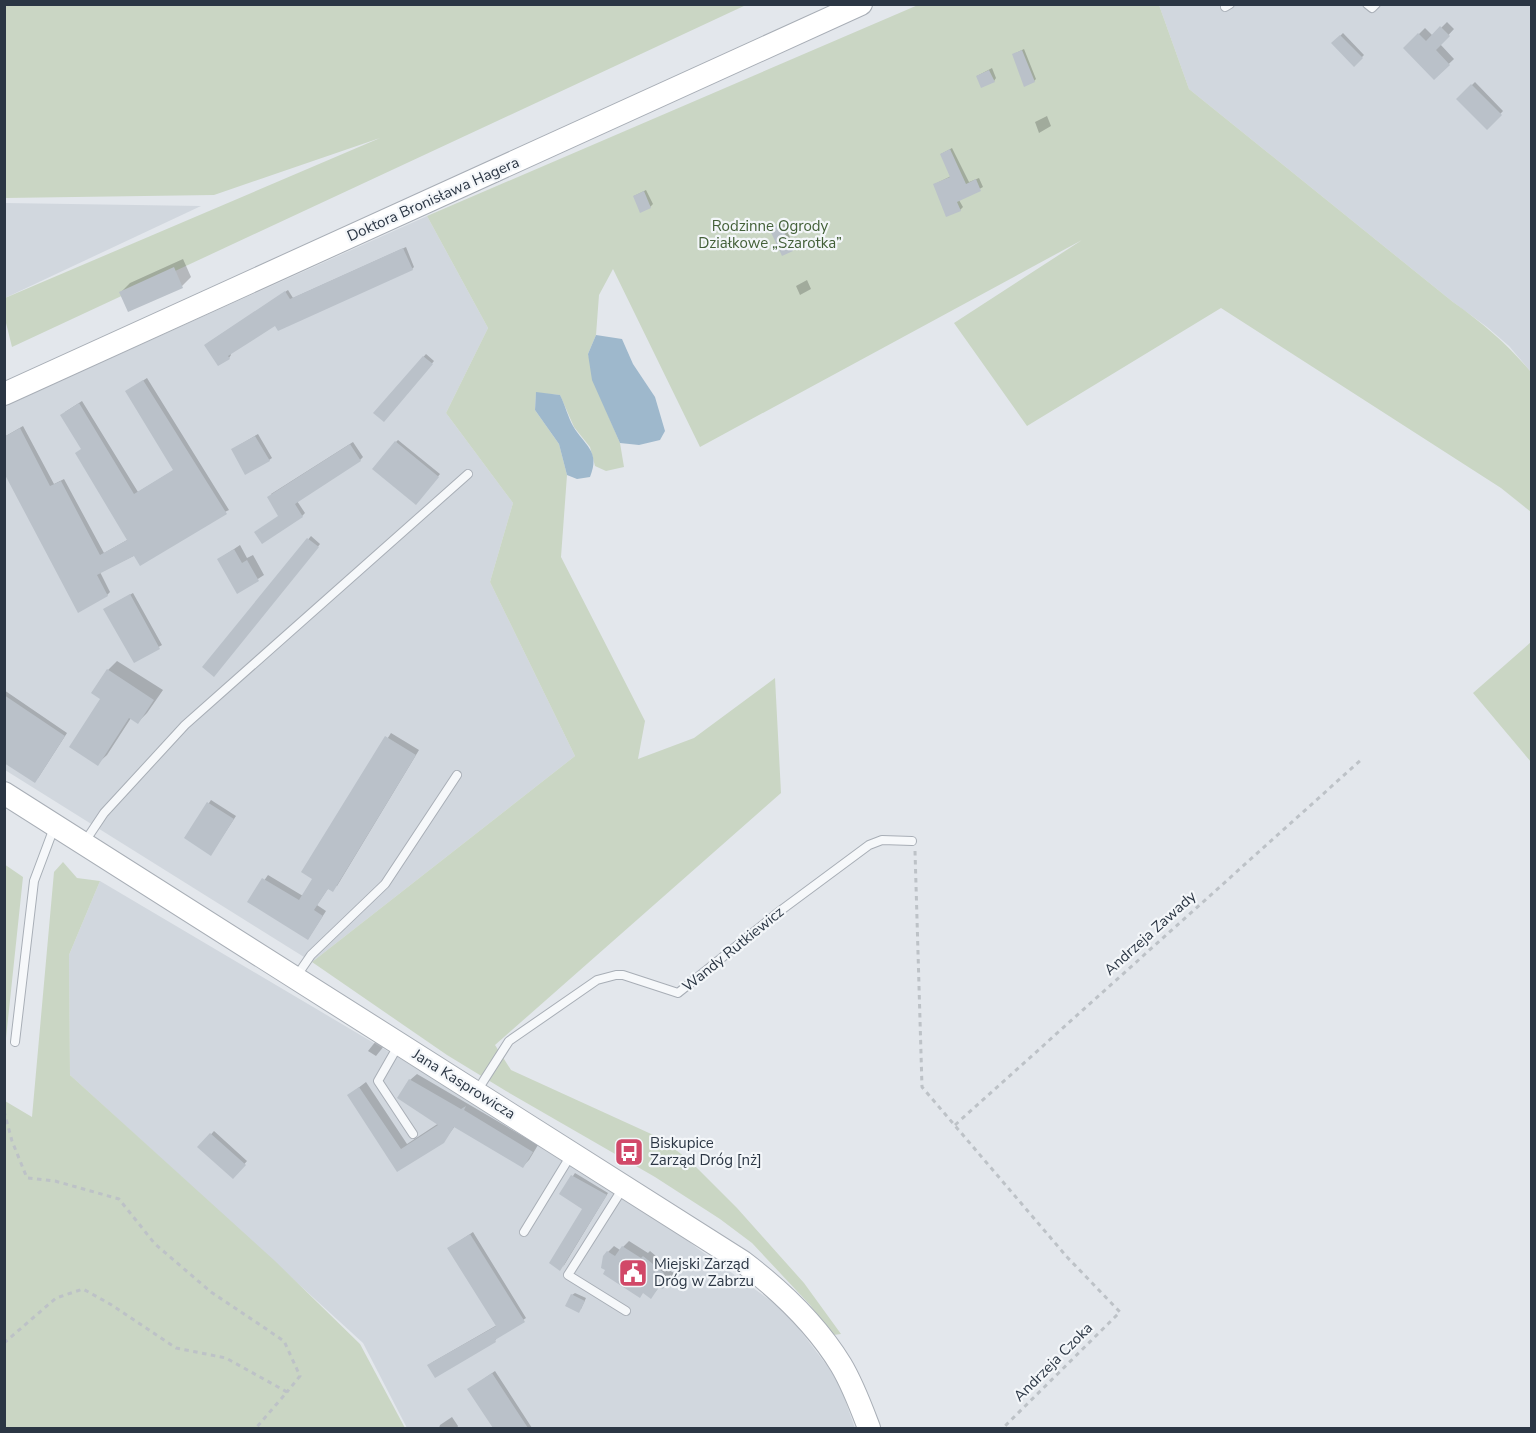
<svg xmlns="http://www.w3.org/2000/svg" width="1536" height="1433" viewBox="0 0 1536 1433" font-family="'Nunito Sans',sans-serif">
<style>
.built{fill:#d1d7de}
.green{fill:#cad6c4}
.water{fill:#9eb8cc}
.shadow{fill:#0003}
.building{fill:#bac1c9}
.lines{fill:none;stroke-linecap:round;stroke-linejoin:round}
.lane-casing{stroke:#a8aeb6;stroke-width:10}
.secondary-casing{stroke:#a8aeb6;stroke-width:24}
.path{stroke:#bdc2c7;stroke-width:3;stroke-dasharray:4.5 4.5;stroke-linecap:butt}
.lane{stroke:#f6f8fa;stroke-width:8}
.secondary{stroke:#fff;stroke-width:22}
.labels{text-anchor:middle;stroke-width:4.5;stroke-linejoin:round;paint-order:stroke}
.street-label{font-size:15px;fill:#2b3644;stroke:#f3f6f9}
.park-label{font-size:15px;fill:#436038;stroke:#f3f6f9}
.poi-label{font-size:15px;fill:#2b3644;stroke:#f3f6f9;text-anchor:start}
</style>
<rect width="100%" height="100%" fill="#e3e7ec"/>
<path class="built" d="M1159,5H1531V372L1509,346L1487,327L1453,302L1189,89Z
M5,203L201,206L5,298Z
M427,216L488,328L446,413L513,503L490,582L575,756L312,962L5,770L4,406Z
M100,881L631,1195L697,1248L774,1303L793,1321L838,1380L855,1428H407L363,1343L70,1075L69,955Z"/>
<path class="green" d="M4,5H746L12,347L5,319V298L380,138L214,195L5,198Z
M918,5H1159L1189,89L1453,302C1484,324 1507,344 1531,372V512L1501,488L1221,308L1027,426L954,323L1082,240L700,447L613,269L599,295L596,335L588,354L602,401L620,443L624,467L606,471L595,466L590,447L574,427L560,395L536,393L535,410L559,444L567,475L561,557L645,721L638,759L694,738L775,678L781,793L495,1045L511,1070L660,1138L689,1160L737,1208L804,1283L841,1334L833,1335L810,1305L752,1243L720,1219L655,1177L506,1091L447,1055L312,962L575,756L490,582L513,503L446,413L488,328L427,216Z
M1531,642V762L1473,693Z
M63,862L77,878L100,881L69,955L70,1075L275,1261L360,1344L405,1428H5V1101L32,1117L54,872Z
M4,864L23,877L6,1038L4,1037Z"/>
<path class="water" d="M596,335L622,339L633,364L655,397L665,431L660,440L639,445L620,443L592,380L588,354Z
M536,392L560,395C565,405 568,417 573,426C584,445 601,451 590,477L577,479L567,475L559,444L535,410Z"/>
<path class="shadow" d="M1447,22L1454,29L1440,44L1454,59L1434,78L1405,48L1425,28L1433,36Z
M1343,33L1364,55L1354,65L1333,43Z
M1024,49L1036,79L1034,81L1014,54Z
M992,68L996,78L994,81L977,76Z
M1475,82L1503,111L1487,128L1458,99Z
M1047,116L1051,126L1039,133L1035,122Z
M952,148L969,182L979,178L983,187L959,200L963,207L960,210L935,184L951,176L941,154Z
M646,190L653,204L650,207L634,196Z
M783,221L794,247L792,250L770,228Z
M406,247L414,267L412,269L276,324L230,353L231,355L229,358L208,343L288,290L293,298Z
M183,259L191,277L182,286L121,292L130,283Z
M807,280L811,289L800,295L796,286Z
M426,354L434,361L384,420L375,413Z
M147,378L229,510L100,572L110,592L107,595L4,470V437L23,426L54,484L64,479L104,553L129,539L65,412L82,401L138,492L174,470L127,391Z
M258,434L272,458L269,460L236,447Z
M398,440L440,474L418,501L396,442Z
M353,442L363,457L360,460L297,501L305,513L302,516L280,515L271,494Z
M311,536L320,544L216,673L204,667Z
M240,545L247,558L253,555L264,575L238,592L219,559Z
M133,593L162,645L134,661L108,607Z
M117,661L163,690L147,713L138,722L131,718L107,755L97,764L102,699L108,670Z
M4,690L67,733L38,778L4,761Z
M391,733L419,750L337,886L329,887L317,905L326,911L308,939L249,902L268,875L303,896L314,878L303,872Z
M211,800L236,816L213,851L186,837Z
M376,1041L384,1046L376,1056L368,1051Z
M417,1074L538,1145L529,1160L523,1166L455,1126L443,1142L397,1170L349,1095L366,1082L407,1144L439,1123L410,1080Z
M214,1131L247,1161L233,1177L200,1147Z
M575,1173L608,1193L563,1267L585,1208L561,1194Z
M473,1232L526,1318L497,1337L495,1341L431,1363L497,1325L452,1246Z
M629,1241L648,1253L650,1251L669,1267L667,1269L674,1273L668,1282L662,1288L660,1286L651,1297L608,1252L614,1246L620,1250Z
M575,1293L586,1298L581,1309L572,1295Z
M495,1371L532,1428H495L469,1389Z
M452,1417L458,1426L457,1428H439L440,1425Z"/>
<path class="building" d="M1440,26L1450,36L1436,50L1450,65L1434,80L1403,48L1418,33L1426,41Z
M1340,35L1363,58L1354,67L1331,43Z
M1022,50L1035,82L1024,87L1012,54Z
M989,70L995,82L981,88L976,76Z
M1471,84L1502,115L1487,130L1456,99Z
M950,149L966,184L976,179L981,191L957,202L961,211L946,217L933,184L950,177L940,154Z
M644,191L651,208L640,213L633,196Z
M780,223L793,251L782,256L769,228Z
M403,248L413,270L278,331L275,326L228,356L230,359L218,366L204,345L285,291L290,299Z
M174,267L183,288L128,312L119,292Z
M423,356L433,364L384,422L373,413Z
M143,380L227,514L140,566L134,556L97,575L108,596L78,613L4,473V437L20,428L50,486L61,481L100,555L127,540L75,453L81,449L60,415L79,403L134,494L173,470L125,391Z
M255,436L270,461L245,475L231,449Z
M395,441L439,477L416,505L372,469Z
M350,444L361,461L295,504L303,517L262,544L254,532L278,516L267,497Z
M307,538L319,547L214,677L202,667Z
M234,549L242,563L247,560L259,581L237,594L217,559Z
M130,594L160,649L134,663L103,609Z
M107,669L154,700L138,724L129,718L98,766L69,747L100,699L91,693Z
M4,695L65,736L35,783L4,763Z
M385,736L416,755L333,892L328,889L314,910L323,916L308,940L247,902L262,878L299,900L312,879L301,872Z
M207,802L234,819L211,856L184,838Z
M409,1079L461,1109L466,1106L464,1110L533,1152L523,1168L454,1127L444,1143L397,1172L347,1095L359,1087L401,1149L438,1125L397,1098Z
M210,1133L246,1165L233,1179L197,1147Z
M571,1175L607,1195L560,1271L549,1263L582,1209L559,1194Z
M470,1234L525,1322L495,1340L496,1342L435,1378L427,1365L496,1326L447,1248Z
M622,1246L641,1258L643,1256L664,1273L663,1276L669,1279L663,1289L659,1287L651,1299L643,1293L640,1298L603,1274L605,1270L601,1268L603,1256L607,1251L615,1256Z
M571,1294L585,1301L579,1313L565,1306Z
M492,1373L528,1428H493L467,1389Z"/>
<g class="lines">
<g class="lane-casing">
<path id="lane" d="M1367,4L1372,8L1376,4
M1225,7L1230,4
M84,843L104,813L185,725L468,474
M296,977L311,955L385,884L457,775
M15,1042L34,881L55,825
M398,1046L378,1081L413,1134
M477,1091L509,1041L597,980L616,975H623L678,993L780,911L869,845L882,840L912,841
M623,1188L568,1275L626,1311
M524,1232L571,1155"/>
</g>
<g class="secondary-casing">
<path id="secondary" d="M4,394L861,4
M4,793L743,1262C781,1291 816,1324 841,1365C853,1385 861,1407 869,1428"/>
</g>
<path class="path" d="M915,851L922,1087L1067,1257L1120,1312L1003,1428
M4,1111L12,1141L27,1178L55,1181L119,1199L155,1244L211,1292L284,1341L300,1376L287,1392
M955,1125L1362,759
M4,1343L56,1298L83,1289L110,1304L176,1348L226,1358L287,1392L256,1428"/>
<use href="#lane" class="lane"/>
<use href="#secondary" class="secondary"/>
</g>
<defs>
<g id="bus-square" transform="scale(1.5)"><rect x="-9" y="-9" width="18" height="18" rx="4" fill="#d14868" stroke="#f3f6f9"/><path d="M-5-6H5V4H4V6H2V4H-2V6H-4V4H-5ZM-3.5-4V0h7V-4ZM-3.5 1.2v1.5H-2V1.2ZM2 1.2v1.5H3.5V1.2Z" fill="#fff"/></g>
<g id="civic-square" transform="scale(1.5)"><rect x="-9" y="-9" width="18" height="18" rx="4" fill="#d14868" stroke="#f3f6f9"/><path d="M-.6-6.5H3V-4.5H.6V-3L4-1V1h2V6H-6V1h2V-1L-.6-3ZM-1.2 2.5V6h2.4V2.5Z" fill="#fff"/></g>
</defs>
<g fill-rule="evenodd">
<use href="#bus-square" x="629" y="1152"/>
<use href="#civic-square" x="633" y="1273"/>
</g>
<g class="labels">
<g class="street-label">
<text transform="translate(433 199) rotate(-24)" y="5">Doktora Bronisława Hagera</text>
<text transform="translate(1150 933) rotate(-42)" y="5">Andrzeja Zawady</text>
<text transform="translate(733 949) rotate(-39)" y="5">Wandy Rutkiewicz</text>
<text transform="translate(464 1084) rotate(32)" y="5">Jana Kasprowicza</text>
<text transform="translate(1053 1362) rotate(-45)" y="5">Andrzeja Czoka</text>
</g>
<g class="park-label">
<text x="770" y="231">Rodzinne Ogrody<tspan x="770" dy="17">Działkowe „Szarotka”</tspan></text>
</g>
<g class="poi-label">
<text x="650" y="1148">Biskupice<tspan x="650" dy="17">Zarząd Dróg [nż]</tspan></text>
<text x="654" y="1269">Miejski Zarząd<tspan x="654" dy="17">Dróg w Zabrzu</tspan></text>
</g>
</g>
<rect width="1536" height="1433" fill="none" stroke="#2b3644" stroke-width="12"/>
</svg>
